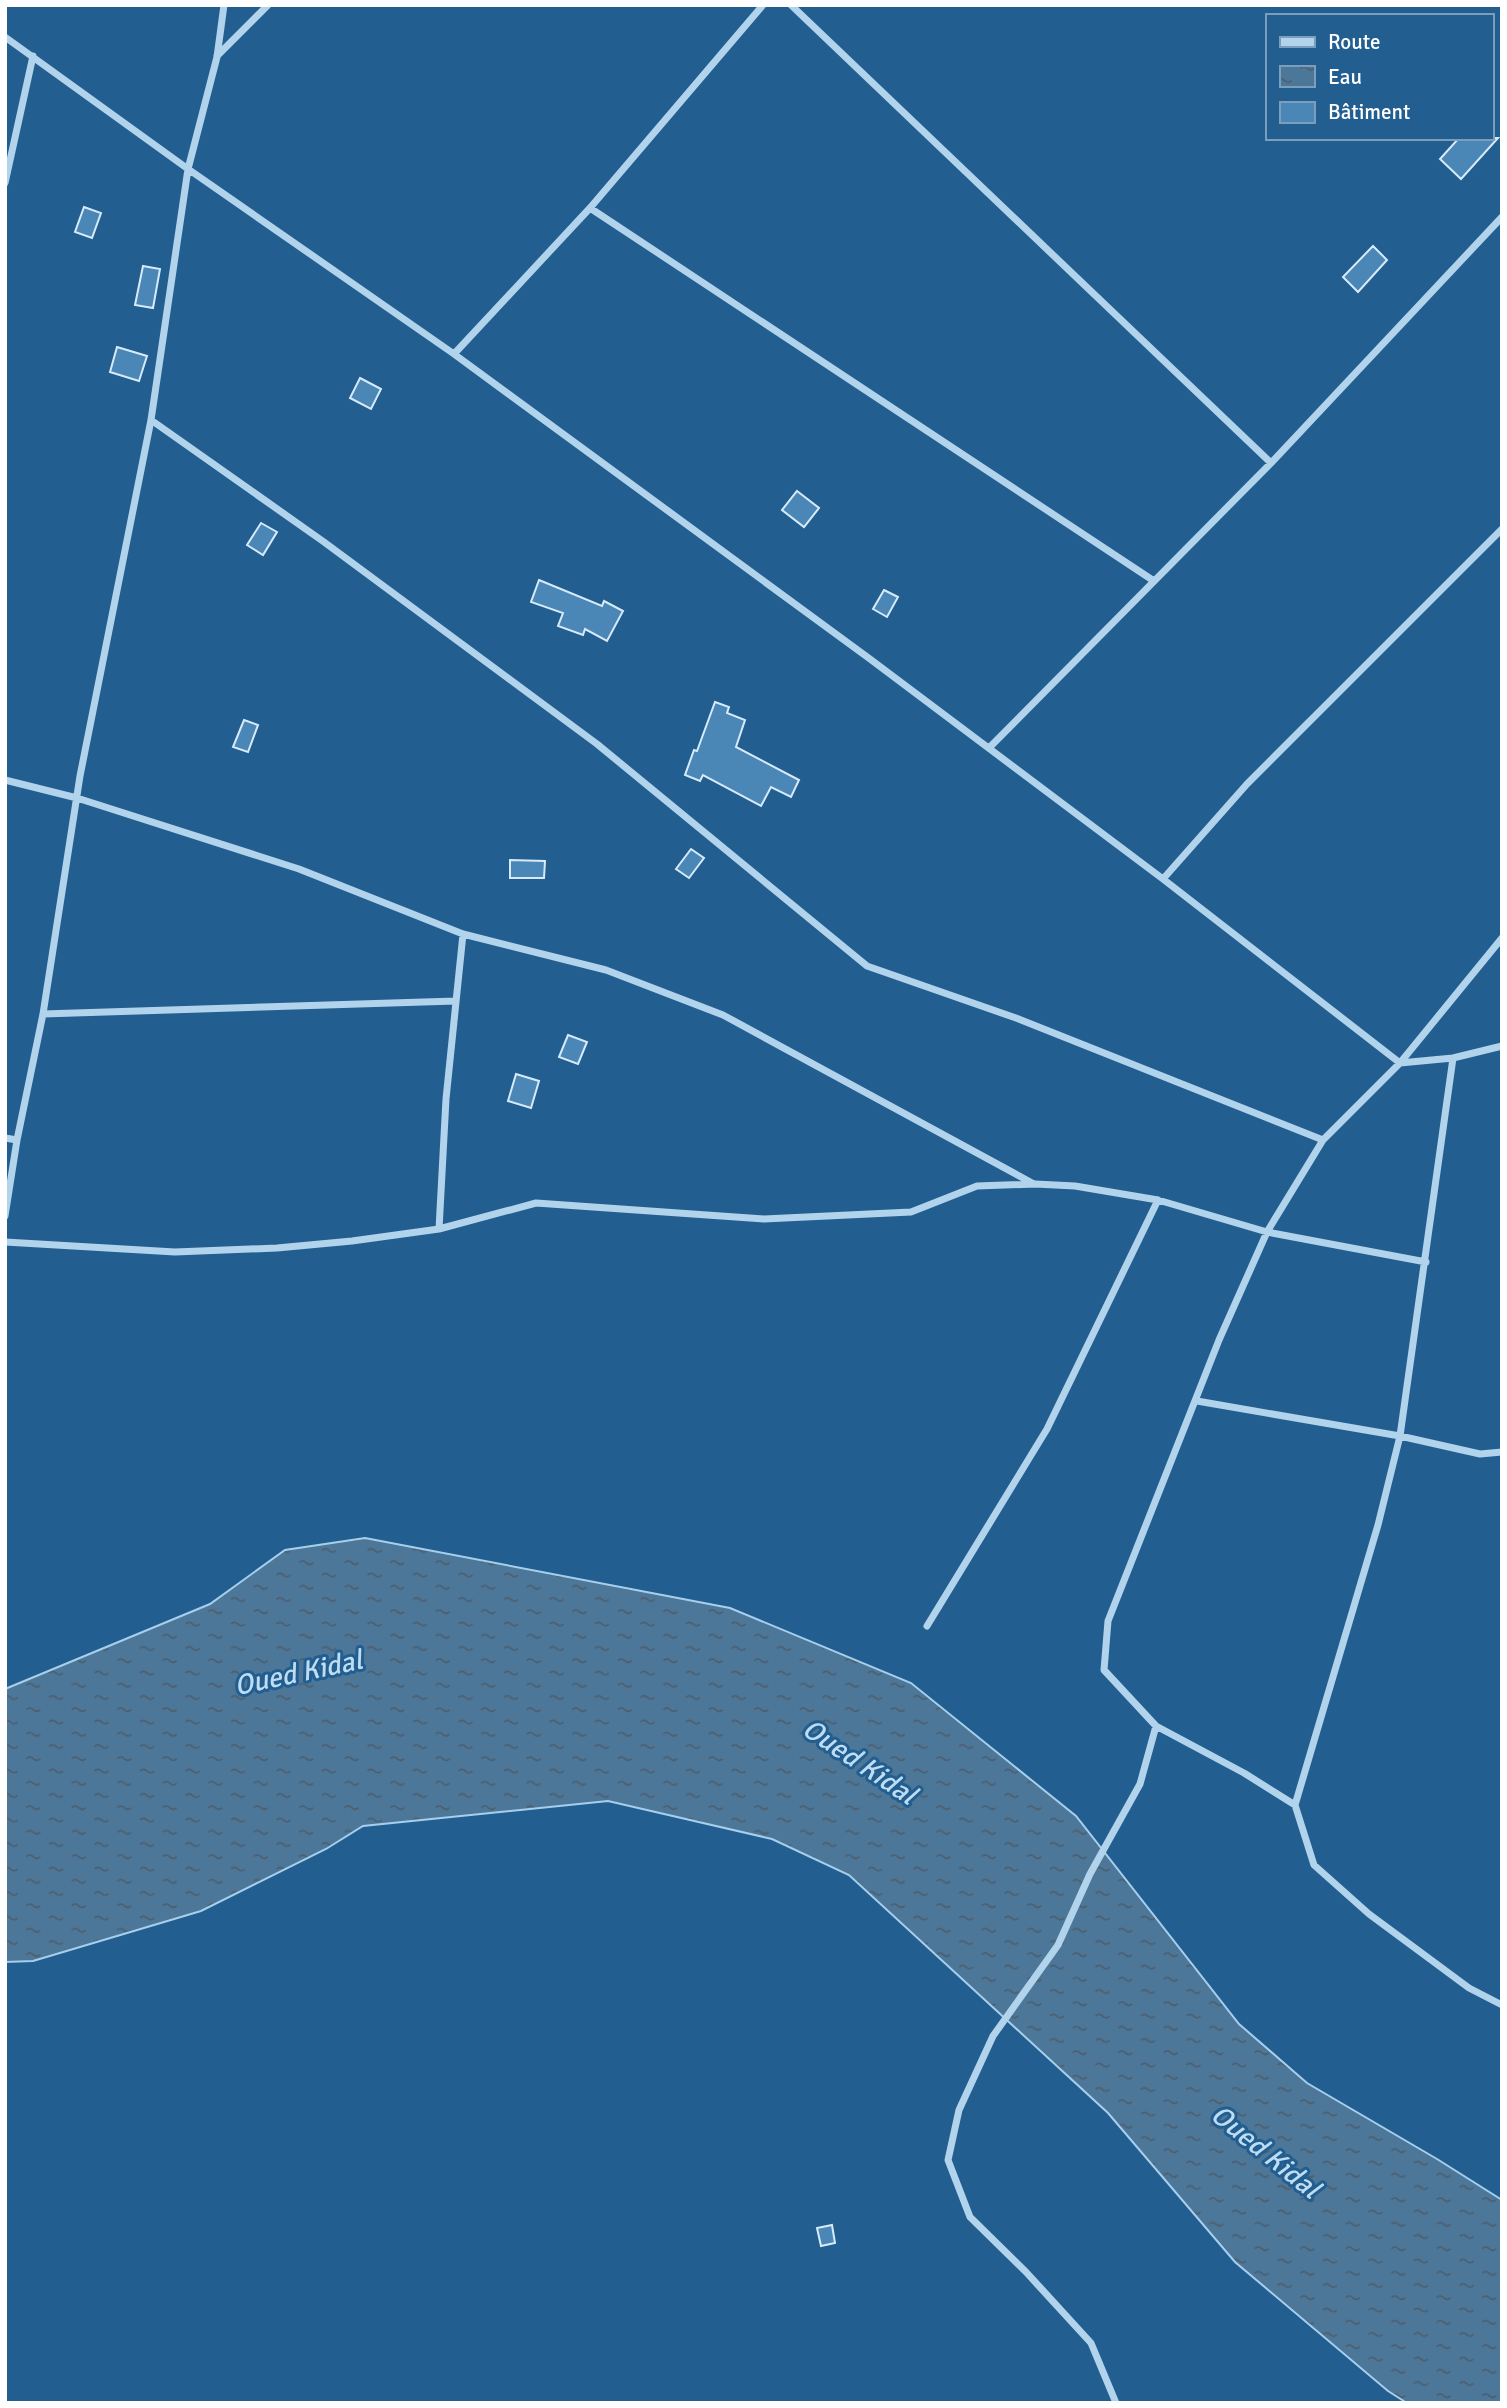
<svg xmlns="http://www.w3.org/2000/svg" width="1507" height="2408" viewBox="0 0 1507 2408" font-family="Signika,sans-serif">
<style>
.water{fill:url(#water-ripples);stroke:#a6cfed;stroke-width:2}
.building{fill:#4b87b6;stroke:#d7eaf9;stroke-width:2}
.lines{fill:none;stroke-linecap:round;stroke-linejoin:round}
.street{stroke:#b2d3ec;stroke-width:7}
.labels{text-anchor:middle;stroke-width:6;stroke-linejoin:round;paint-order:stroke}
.water-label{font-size:28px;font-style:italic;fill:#beddf3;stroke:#225e8f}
</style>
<defs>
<pattern id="water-ripples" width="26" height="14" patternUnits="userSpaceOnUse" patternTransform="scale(1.75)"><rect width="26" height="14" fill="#4d7799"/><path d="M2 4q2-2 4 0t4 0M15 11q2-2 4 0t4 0" fill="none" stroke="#4c5f6f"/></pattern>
</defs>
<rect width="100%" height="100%" fill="#225e8f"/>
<path class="water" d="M365,1538L730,1608L911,1683L1076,1816L1239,2024L1307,2083L1437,2159L1502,2200V2403H1407L1388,2391L1235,2262L1108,2113L849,1875L772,1839L608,1801L363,1826L326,1849L201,1911L33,1961L5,1962V1689L210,1604L285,1550Z"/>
<path class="building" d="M1459,138H1498L1461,179L1440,159Z
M84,207L101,213L92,238L75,232Z
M1373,246L1387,260L1358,292L1343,277Z
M143,266L160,269L153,308L135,305Z
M117,347L147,356L139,381L110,372Z
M360,378L381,389L371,409L350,398Z
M797,491L819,508L804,527L782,510Z
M261,523L277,532L263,555L247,545Z
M539,580L602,606L604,601L623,611L607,641L585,629L583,635L558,626L563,613L531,602Z
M884,590L898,597L887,617L873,609Z
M715,702L729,707L727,713L745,720L736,747L799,780L791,797L771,787L761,806L703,775L700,781L685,775L694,750L697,751Z
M244,720L258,725L248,752L233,747Z
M691,849L704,858L689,878L676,869Z
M510,860L545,861L544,878H510Z
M568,1035L587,1042L578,1064L559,1057Z
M516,1074L539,1081L531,1108L508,1101Z
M832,2225L835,2243L821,2246L817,2228Z"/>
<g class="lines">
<path class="street" d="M791,5L1271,463
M5,37L188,169L454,354L870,659L1163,879L1400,1063L1502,938
M217,56L268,5
M5,183L33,56
M590,208L1154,581
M454,354L590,208L763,5
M151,420L324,542L597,744L867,966L1016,1018L1323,1140
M989,748L1271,463L1502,217
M5,780L77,798L299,869L463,934L606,970L723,1015L1034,1184
M1163,879L1247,784L1502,529
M43,1014L456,1001
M1453,1058L1400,1436L1378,1525L1295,1805L1314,1865L1369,1914L1469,1988L1502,2005
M5,1138L17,1140
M5,1216L17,1140L43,1014L80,776L151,420L188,169L217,57L224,5
M439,1229L446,1099L463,934
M5,1242L175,1252L277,1248L352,1241L439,1229L536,1203L764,1219L911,1212L977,1186L1035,1184L1075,1186L1158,1200L1267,1232L1426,1262
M1197,1401L1400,1436L1480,1454L1502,1452
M927,1626L1047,1429L1158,1200
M1295,1805L1244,1773L1156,1726L1104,1670L1108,1621L1219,1340L1267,1232L1323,1140L1400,1063L1453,1058L1502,1046
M1116,2403L1091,2343L1026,2272L970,2217L948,2160L959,2110L993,2036L1058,1945L1090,1874L1140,1784L1156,1726"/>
</g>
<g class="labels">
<g class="water-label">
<text transform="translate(298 1672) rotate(-12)" y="10">Oued Kidal</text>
<text transform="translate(860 1761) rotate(34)" y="10">Oued Kidal</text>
<text transform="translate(1266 2151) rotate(39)" y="10">Oued Kidal</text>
</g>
</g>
<rect width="1507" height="2408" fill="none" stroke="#ffffff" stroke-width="14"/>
<rect x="1266" y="14" width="228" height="126" fill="#225e8f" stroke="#7a9ebc" stroke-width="2"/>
<rect x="1280" y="37" width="35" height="10" fill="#b2d3ec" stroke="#7a9ebc" stroke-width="2"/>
<text x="1328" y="49" font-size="21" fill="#ffffff">Route</text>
<rect x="1280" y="66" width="35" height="21" fill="url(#water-ripples)" stroke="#7a9ebc" stroke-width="2"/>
<text x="1328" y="84" font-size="21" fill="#ffffff">Eau</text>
<rect x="1280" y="102" width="35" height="21" fill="#4b87b6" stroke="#7a9ebc" stroke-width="2"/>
<text x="1328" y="119" font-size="21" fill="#ffffff">Bâtiment</text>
</svg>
